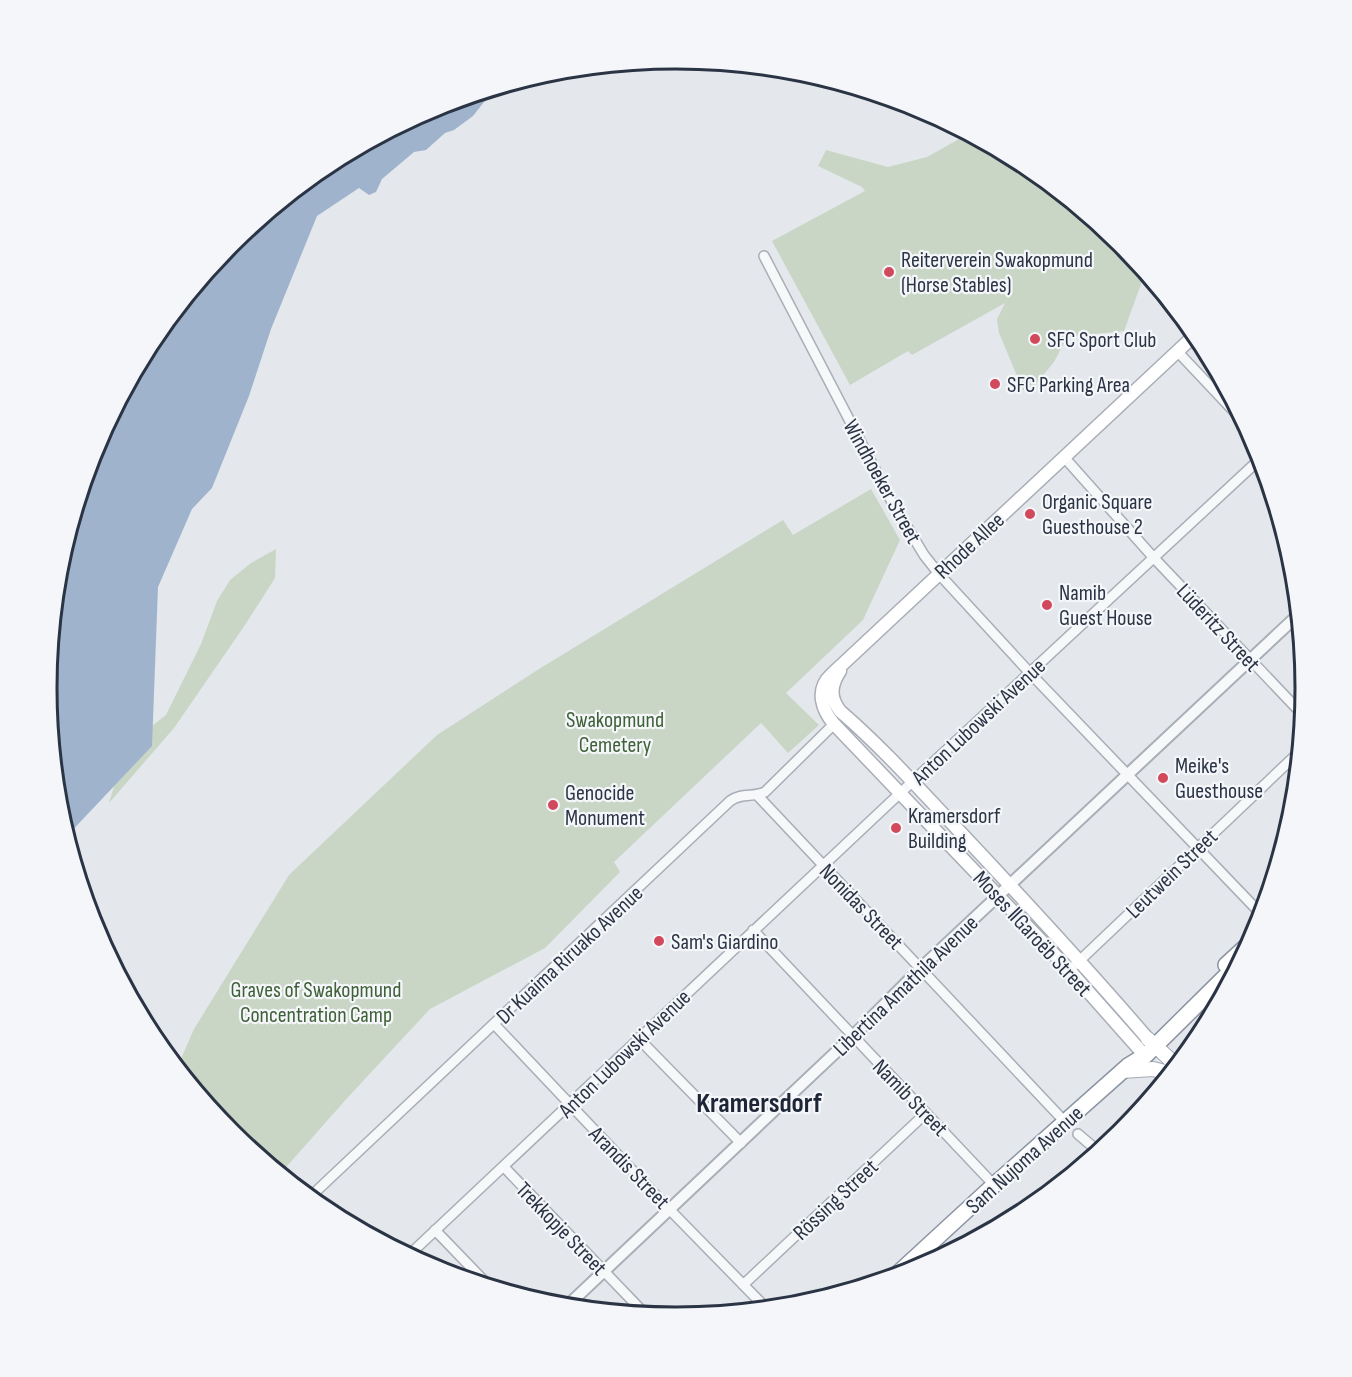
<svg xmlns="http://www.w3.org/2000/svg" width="1352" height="1377" viewBox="0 0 1352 1377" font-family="'Sofia Sans Condensed',sans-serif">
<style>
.green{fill:#c9d6c5}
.water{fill:#9fb4cc}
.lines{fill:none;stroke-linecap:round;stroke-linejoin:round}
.minor-casing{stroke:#a9aeb7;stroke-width:12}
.tertiary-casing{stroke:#a9aeb7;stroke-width:14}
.secondary-casing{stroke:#a9aeb7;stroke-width:15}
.primary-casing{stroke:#a3abb8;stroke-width:16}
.trunk-casing{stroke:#8b94a3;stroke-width:18}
.minor{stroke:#f7f8fa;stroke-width:9}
.tertiary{stroke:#f7f8fa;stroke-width:10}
.secondary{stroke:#fff;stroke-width:12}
.primary{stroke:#fff;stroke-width:14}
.trunk{stroke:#fff;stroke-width:15}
.poi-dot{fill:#d1495b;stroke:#f4f6f9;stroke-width:2}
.labels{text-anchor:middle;stroke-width:4.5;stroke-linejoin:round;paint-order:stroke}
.poi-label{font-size:22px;fill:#2b3445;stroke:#f4f6f9;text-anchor:start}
.street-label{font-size:22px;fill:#2b3445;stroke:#f4f6f9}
.park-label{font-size:22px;fill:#3f6138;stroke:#f4f6f9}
.district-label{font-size:28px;font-weight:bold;fill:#1d2536;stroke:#f4f6f9}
.rim{fill:none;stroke:#2b3445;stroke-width:3}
</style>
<rect width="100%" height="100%" fill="#e4e7ec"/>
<path class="green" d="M968,134L1026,165L1121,244L1145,273L1124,331L1067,337L1054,362L1030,391L1023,390L999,333L997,319L1005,303L912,355L908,351L850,385L772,241L865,191L862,187L818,166L826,150L888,167L927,157Z
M871,489L900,540L863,620L786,693L819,725L788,753L761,723L614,862L620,872L545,948L430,1009L350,1095L280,1174L231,1133L177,1068L194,1029L289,875L437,735L539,669L783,520L793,535Z
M276,549L275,578L245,625L174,728L109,803L120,767L133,741L166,715L201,644L217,601L230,580L251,563Z"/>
<path class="water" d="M505,86L484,102L473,116L454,130L445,133L426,150L414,152L382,179L376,192L369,195L359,188L317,216L271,329L249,396L212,488L192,509L158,587L152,746L66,837L59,811L47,689L59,565L95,447L150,343L167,325L172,315L231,243L327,165L435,107Z"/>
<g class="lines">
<g class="minor-casing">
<path id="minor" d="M764,256L892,502L924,555L939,574L1030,673L1262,915
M1177,351L1243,421
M1064,457L1153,557L1303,715
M757,795L1065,1122
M753,930L994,1185
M1075,965L1299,752
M494,1024L669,1209L767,1309
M638,1038L741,1143
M1138,1111L1139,1112
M1078,1134L1099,1152
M504,1167L646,1315
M309,1198L730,801C743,792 752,798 765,792L834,724
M435,1230L489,1286
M408,1256L897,796L1261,458
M743,1285L926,1113"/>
</g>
<g class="tertiary-casing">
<path id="tertiary" d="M566,1307L853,1036L921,968L1298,615"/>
</g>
<g class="secondary-casing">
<path id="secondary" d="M840,671C830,686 830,698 840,711C883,748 922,792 962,834C1025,901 1088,969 1148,1039
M1139,1049L1069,970L834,724C822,710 815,690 831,675L1196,334"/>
</g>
<g class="primary-casing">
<path id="primary" d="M1148,1039L1177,1066
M1122,1071L1153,1069L1165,1072"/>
</g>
<g class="trunk-casing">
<path id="trunk" d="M1226,965L1250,943
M894,1277L994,1185L1128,1066L1146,1055L1239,963"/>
</g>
<use href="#minor" class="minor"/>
<use href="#tertiary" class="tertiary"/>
<use href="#secondary" class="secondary"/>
<use href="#primary" class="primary"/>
<use href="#trunk" class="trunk"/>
</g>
<g class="poi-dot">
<circle cx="889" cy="272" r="6"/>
<circle cx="1035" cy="339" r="6"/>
<circle cx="995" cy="384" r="6"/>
<circle cx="1030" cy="514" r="6"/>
<circle cx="1047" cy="605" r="6"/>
<circle cx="1163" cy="778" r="6"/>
<circle cx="553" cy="805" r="6"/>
<circle cx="896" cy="828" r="6"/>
<circle cx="659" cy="941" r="6"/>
</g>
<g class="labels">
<g class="poi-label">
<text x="901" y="267">Reiterverein Swakopmund<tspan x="901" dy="25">(Horse Stables)</tspan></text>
<text x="1047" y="347">SFC Sport Club</text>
<text x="1007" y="392">SFC Parking Area</text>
<text x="1042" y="509">Organic Square<tspan x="1042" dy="25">Guesthouse 2</tspan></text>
<text x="1059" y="600">Namib<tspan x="1059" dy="25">Guest House</tspan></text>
<text x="1175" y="773">Meike's<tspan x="1175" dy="25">Guesthouse</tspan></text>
<text x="565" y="800">Genocide<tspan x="565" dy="25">Monument</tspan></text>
<text x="908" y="823">Kramersdorf<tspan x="908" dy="25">Building</tspan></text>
<text x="671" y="949">Sam's Giardino</text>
</g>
<g class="street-label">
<text transform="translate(883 481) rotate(61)" y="8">Windhoeker Street</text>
<text transform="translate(969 545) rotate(-43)" y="8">Rhode Allee</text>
<text transform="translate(1219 627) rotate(47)" y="8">Lüderitz Street</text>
<text transform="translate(978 721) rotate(-43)" y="8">Anton Lubowski Avenue</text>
<text transform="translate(1171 873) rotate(-44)" y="8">Leutwein Street</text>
<text transform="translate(862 906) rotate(46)" y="8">Nonidas Street</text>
<text transform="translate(1033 933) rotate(47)" y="8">Moses ǁGaroëb Street</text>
<text transform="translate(569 954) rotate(-43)" y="8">Dr Kuaima Riruako Avenue</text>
<text transform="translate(905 985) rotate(-44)" y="8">Libertina Amathila Avenue</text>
<text transform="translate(624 1053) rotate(-44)" y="8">Anton Lubowski Avenue</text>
<text transform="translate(911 1097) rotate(46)" y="8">Namib Street</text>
<text transform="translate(1024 1159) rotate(-42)" y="8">Sam Nujoma Avenue</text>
<text transform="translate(630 1167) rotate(46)" y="8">Arandis Street</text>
<text transform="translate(835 1199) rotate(-43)" y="8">Rössing Street</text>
<text transform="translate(562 1228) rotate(46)" y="8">Trekkopje Street</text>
</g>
<g class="park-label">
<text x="615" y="727">Swakopmund<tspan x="615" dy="25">Cemetery</tspan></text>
<text x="316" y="997">Graves of Swakopmund<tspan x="316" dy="25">Concentration Camp</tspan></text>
</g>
<g class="district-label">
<text x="759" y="1112">Kramersdorf</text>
</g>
</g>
<path d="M0 0H1352V1377H0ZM57 688a619 619 0 1 1 1238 0a619 619 0 1 1-1238 0Z" fill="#f4f6f9" fill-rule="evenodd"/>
<path class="rim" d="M57 688a619 619 0 1 1 1238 0a619 619 0 1 1-1238 0Z"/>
</svg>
